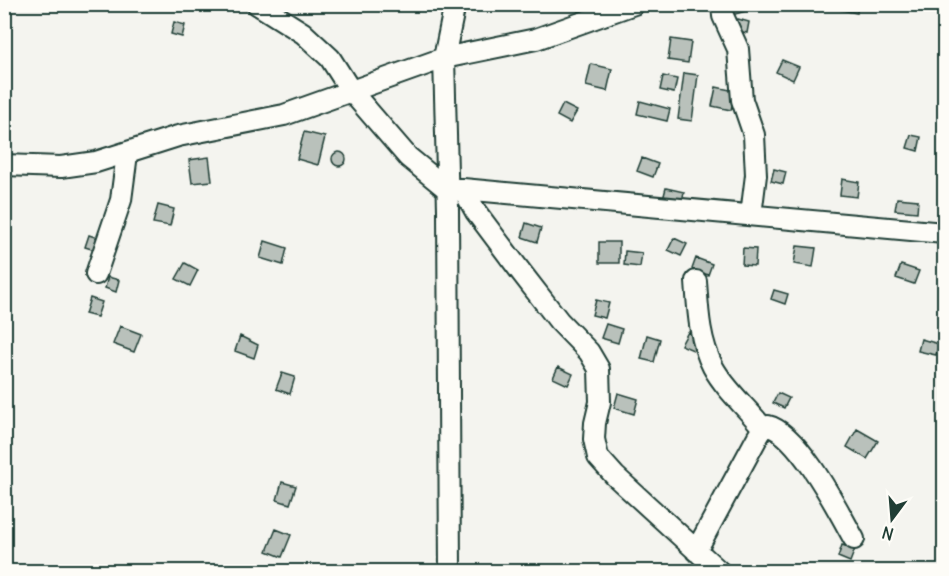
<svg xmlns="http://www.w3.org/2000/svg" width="949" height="576" viewBox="0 0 949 576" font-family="Delius,sans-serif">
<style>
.building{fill:#b9c1bb;stroke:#1f3d34;stroke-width:1.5}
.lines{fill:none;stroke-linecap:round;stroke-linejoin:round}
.street-casing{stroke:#1f3d34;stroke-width:24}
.street{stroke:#fdfcf7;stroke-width:20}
</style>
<rect width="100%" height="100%" fill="#f4f4ef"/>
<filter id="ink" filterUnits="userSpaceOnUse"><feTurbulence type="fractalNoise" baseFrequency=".0167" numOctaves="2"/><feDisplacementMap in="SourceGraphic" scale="12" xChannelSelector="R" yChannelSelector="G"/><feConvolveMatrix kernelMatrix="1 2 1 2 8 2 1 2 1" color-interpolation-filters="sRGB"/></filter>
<g filter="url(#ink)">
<path class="building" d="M502,4H521V9L502,8Z
M729,4H744L746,11L728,16Z
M842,4H858L857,13L841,10Z
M738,19L749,22L747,33L735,30Z
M174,22L185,25L182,37L171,34Z
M671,39L691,42L688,63L668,60Z
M782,60L799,67L793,80L776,72Z
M591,64L612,69L607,91L586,86Z
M684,73L698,75L692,121L678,119Z
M663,76L677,79L674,93L660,90Z
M716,87L735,91L731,110L712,106Z
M640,101L670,109L667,121L637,114Z
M563,104L577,111L570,123L557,116Z
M304,132L325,137L318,165L297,159Z
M911,135L921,137L918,151L907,148Z
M332 159a7 7 0 1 1 14 0a7 7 0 1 1-14 0Z
M209,157L212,181L192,183L189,160Z
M642,158L658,164L653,177L637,171Z
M774,169L786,172L783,184L771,181Z
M842,179L859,182L857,197L840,195Z
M666,188L684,192L681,207L662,203Z
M897,198L918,200L917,212L895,210Z
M158,205L174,209L170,226L153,223Z
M526,223L541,228L537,242L522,237Z
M89,235L101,239L98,251L85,247Z
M674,238L687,244L681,256L668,250Z
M265,241L287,248L283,265L260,258Z
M599,242H619V263H599Z
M797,246L816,248L813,267L794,264Z
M743,248L756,249L755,266L742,265Z
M625,251L642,253L640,267L624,265Z
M696,258L712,264L708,275L692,269Z
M185,263L198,270L190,286L176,279Z
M901,265L919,271L914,284L896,278Z
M108,277L119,280L116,292L105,288Z
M774,290L788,294L785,304L771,299Z
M90,298L102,302L97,317L85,314Z
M596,300L609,303L605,318L592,315Z
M606,324L622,329L618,343L601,338Z
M120,326L141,334L134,352L113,344Z
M688,332L699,337L693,350L681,345Z
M647,335L660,339L654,362L641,359Z
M240,336L258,345L254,358L235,351Z
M921,339L939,344L936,355L918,351Z
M558,367L573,374L568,385L553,378Z
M282,373L295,377L290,394L276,389Z
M618,393L638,399L634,414L614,408Z
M778,393L789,398L784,408L773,403Z
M857,429L878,441L867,459L847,447Z
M282,482L296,486L290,504L277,500Z
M276,529L291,535L282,557L267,551Z
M842,545L855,549L850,562L838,557Z"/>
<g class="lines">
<g class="street-casing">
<path id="street" d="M257,4L303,33L330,58L351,91L408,157L447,189H463L944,233
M722,4L723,16L738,49L742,100L754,135L756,175L751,215
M4,165L61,167L96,162L178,136L284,115L444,58L536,39L634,4
M463,189L476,212L521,272L559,321L589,352L599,369L600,402L595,423L594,439L598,457L615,476L720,572
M96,274L121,200L127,154
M696,281C698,310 699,340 713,367C725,389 747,408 763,428
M696,551L757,438L763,428L768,426C799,433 839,512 854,539
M450,572L448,210L444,58L455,4"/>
</g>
<use href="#street" class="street"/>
</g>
</g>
<rect width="949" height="576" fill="none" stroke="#fdfcf7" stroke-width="24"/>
<rect x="12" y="12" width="925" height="552" fill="none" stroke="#1f3d34" stroke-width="2" filter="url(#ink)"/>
<g transform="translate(892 519) rotate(196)" stroke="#fdfcf7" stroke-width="4.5" paint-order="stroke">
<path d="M0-4.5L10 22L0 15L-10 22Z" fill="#1f3d34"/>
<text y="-9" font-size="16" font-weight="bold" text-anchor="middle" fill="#1f3d34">N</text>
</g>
</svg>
